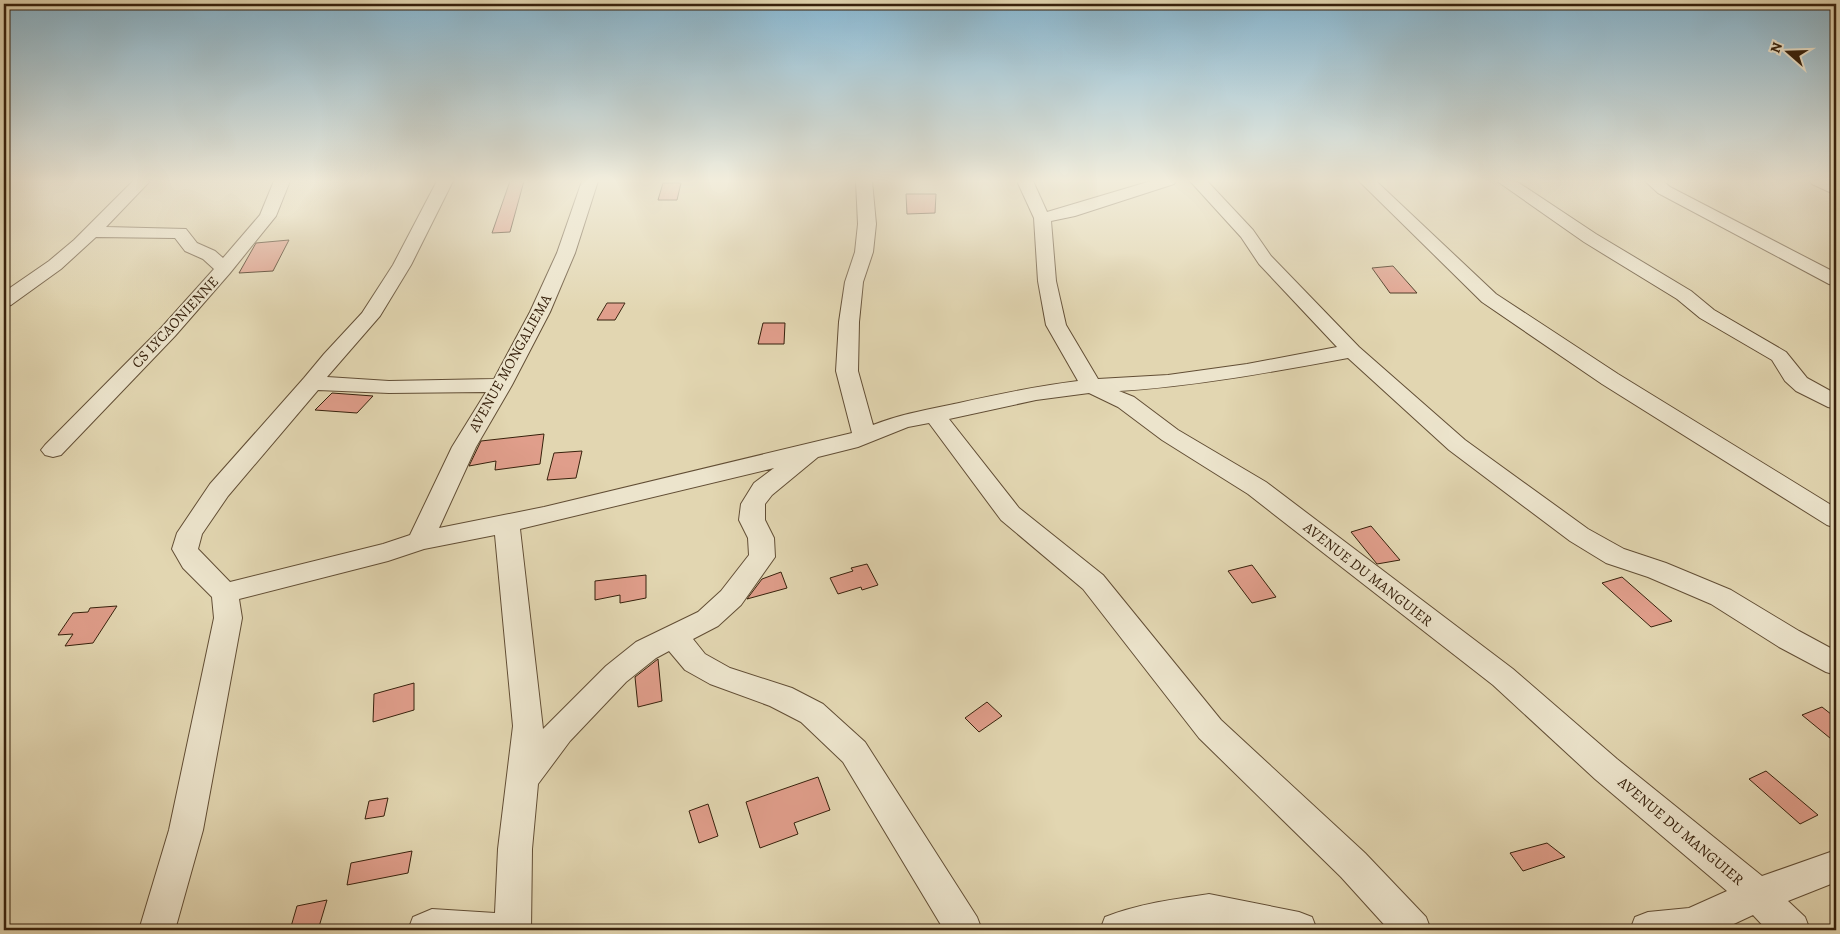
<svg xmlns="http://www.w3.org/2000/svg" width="1840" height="934" viewBox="0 0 1840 934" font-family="Alegreya,serif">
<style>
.building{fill:#e09e8b;stroke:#37210c}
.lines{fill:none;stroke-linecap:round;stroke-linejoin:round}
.minor-casing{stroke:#624e35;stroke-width:2}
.minor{fill:#ece4cc;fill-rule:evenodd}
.labels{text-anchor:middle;stroke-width:4;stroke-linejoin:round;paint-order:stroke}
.street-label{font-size:15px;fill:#37210c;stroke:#ece4cc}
</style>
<rect width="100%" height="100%" fill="#e2d6b1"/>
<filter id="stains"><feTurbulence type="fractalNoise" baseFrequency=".004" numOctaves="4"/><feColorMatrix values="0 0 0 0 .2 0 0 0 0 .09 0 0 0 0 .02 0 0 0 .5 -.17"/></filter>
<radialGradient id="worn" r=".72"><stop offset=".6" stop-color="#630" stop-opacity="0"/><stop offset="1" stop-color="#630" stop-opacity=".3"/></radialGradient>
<path class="building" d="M510,181H524L510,232L492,233Z
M663,183H681L677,200H658Z
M906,194H936L935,213L907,214Z
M289,240L273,271L239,273L256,243Z
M1393,266L1417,293H1390L1372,268Z
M607,303H625L615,320H597Z
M763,323H785L784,344H758Z
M332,393L373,396L357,413L315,410Z
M544,434L540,464L495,470L496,461L469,466L481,441Z
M582,451L576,478L547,480L554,453Z
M1371,526L1400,560L1377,564L1351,532Z
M867,564L878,585L862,590L861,587L838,594L830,578L853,571L851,568Z
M1252,565L1276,597L1252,603L1228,571Z
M781,572L787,588L747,599L762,579Z
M646,575V598L620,603V595L595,600V581Z
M1622,577L1672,621L1651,627L1602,583Z
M117,606L93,643L65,646L73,634L58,635L73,613L88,612L90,608Z
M658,659L662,701L638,707L635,677Z
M414,683V710L373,722L374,694Z
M987,702L1002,716L979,732L965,718Z
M1822,707L1836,718V743L1802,715Z
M1766,771L1818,815L1800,824L1749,779Z
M818,777L830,810L794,823L798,834L760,848L746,802Z
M388,798L384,816L365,819L369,801Z
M708,804L718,836L699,843L689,811Z
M1547,843L1565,857L1523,871L1510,853Z
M412,851L408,873L347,885L351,863Z
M327,900L318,930H290L297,906Z"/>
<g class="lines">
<g class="minor-casing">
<path id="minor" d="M133,181H150L106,227L186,229L197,243L215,251L223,258L260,215L274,181H290L276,216L230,273L175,336L61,455L53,457L45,455L41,450L45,445L161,328L214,269L203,259L185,251L175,238L96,237L61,269L11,305L4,307V292L49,261L74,240Z
M437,181H453L411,265L380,316L327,377L389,381L494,379L530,312L557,253L582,181H598L575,253L550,312L512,385L476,447L439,528L544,507L852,433L836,371L839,322L845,282L855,252L858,224L856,181H872L876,224L873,252L863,282L859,322L858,371L873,425C901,414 930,409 959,403C999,394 1038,386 1078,381L1046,325L1038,281L1034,218L1017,181H1033L1047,212L1151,181H1176L1174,184L1075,216L1051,221L1056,281L1066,325L1098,379L1168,375L1247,364L1337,347L1259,264L1241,237L1190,181H1207L1253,230L1271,256L1359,347L1465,440L1588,529L1624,549L1666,563L1731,590L1799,631L1836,651V675L1826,672L1779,647L1711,604L1648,577L1606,563L1570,541L1449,450L1348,358C1272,372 1196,386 1119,391L1134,397L1178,430L1266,482L1513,669L1617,759L1762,876L1836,850V882L1788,901L1805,917L1810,930H1767L1753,915L1721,930H1630L1635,917L1648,912L1689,908L1727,891L1595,779L1493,685L1248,494L1162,440L1118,407L1089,393L1036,400L949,419L1019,508L1103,575L1221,720L1365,853L1426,917L1431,930H1389L1341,877L1199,738L1083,589L1001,520L929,423L908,427L858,447L818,457L772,495L765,504V520L774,538L775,557L741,605L718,626L693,639L705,654L730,668L792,688L823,704L865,742L977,917L982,930H944L843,762L801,722L770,706L710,684L685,670L669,651L656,658L626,682L570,741L538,784L532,849L531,930H408L413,917L432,909L495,913L498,849L513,726L495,535L424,549L388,561L239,599L242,618L203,830L175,930H139L169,830L214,618L212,597L183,568L172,549L177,533L210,484L304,378L324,354L362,313L393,265ZM318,390L389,393L486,392L452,447L410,535L383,544L230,582L198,549L202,534L228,496ZM774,468L754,483L741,504L739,520L748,538L749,555L721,591L698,612L636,642L606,666L543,729L520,529Z
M1359,181H1376L1496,294L1618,374L1836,508V528L1827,525L1602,384L1482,302Z
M1497,181H1516L1596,234L1691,291L1714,310L1786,352L1807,378L1836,394V409L1828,407L1796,391L1785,381L1772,360L1700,318L1677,299L1584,242Z
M1645,181H1663L1670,187L1836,273V286L1829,284L1658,193Z
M1810,181H1831L1836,184V195L1812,184Z
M1209,894L1299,912L1312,917L1317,930H1100L1105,917C1137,904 1175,899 1209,894Z"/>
</g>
<use href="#minor" class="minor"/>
</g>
<linearGradient id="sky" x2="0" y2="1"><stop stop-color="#87b6d0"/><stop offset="0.58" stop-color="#f2eddc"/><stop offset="1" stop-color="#f2eddc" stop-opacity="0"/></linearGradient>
<rect width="1840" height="312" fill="url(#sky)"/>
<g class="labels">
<g class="street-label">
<text transform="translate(175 322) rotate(-47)" y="5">CS LYCAONIENNE</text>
<text transform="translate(510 363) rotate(-61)" y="5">AVENUE MONGALIEMA</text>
<text transform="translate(1368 574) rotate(38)" y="5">AVENUE DU MANGUIER</text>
<text transform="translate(1681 831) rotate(40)" y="5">AVENUE DU MANGUIER</text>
</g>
</g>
<rect width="1840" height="934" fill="none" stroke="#e2d6b1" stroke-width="20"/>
<rect x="5" y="5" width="1830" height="924" fill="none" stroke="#37210c" stroke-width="2.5"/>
<rect x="10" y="10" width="1820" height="914" fill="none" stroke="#37210c"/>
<g transform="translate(1788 52) rotate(290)" stroke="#ece4cc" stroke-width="4" paint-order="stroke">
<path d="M0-4L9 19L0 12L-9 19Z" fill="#37210c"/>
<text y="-8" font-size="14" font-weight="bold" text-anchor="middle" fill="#37210c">N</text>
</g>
<rect width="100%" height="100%" filter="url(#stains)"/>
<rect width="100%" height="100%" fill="url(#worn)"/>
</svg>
